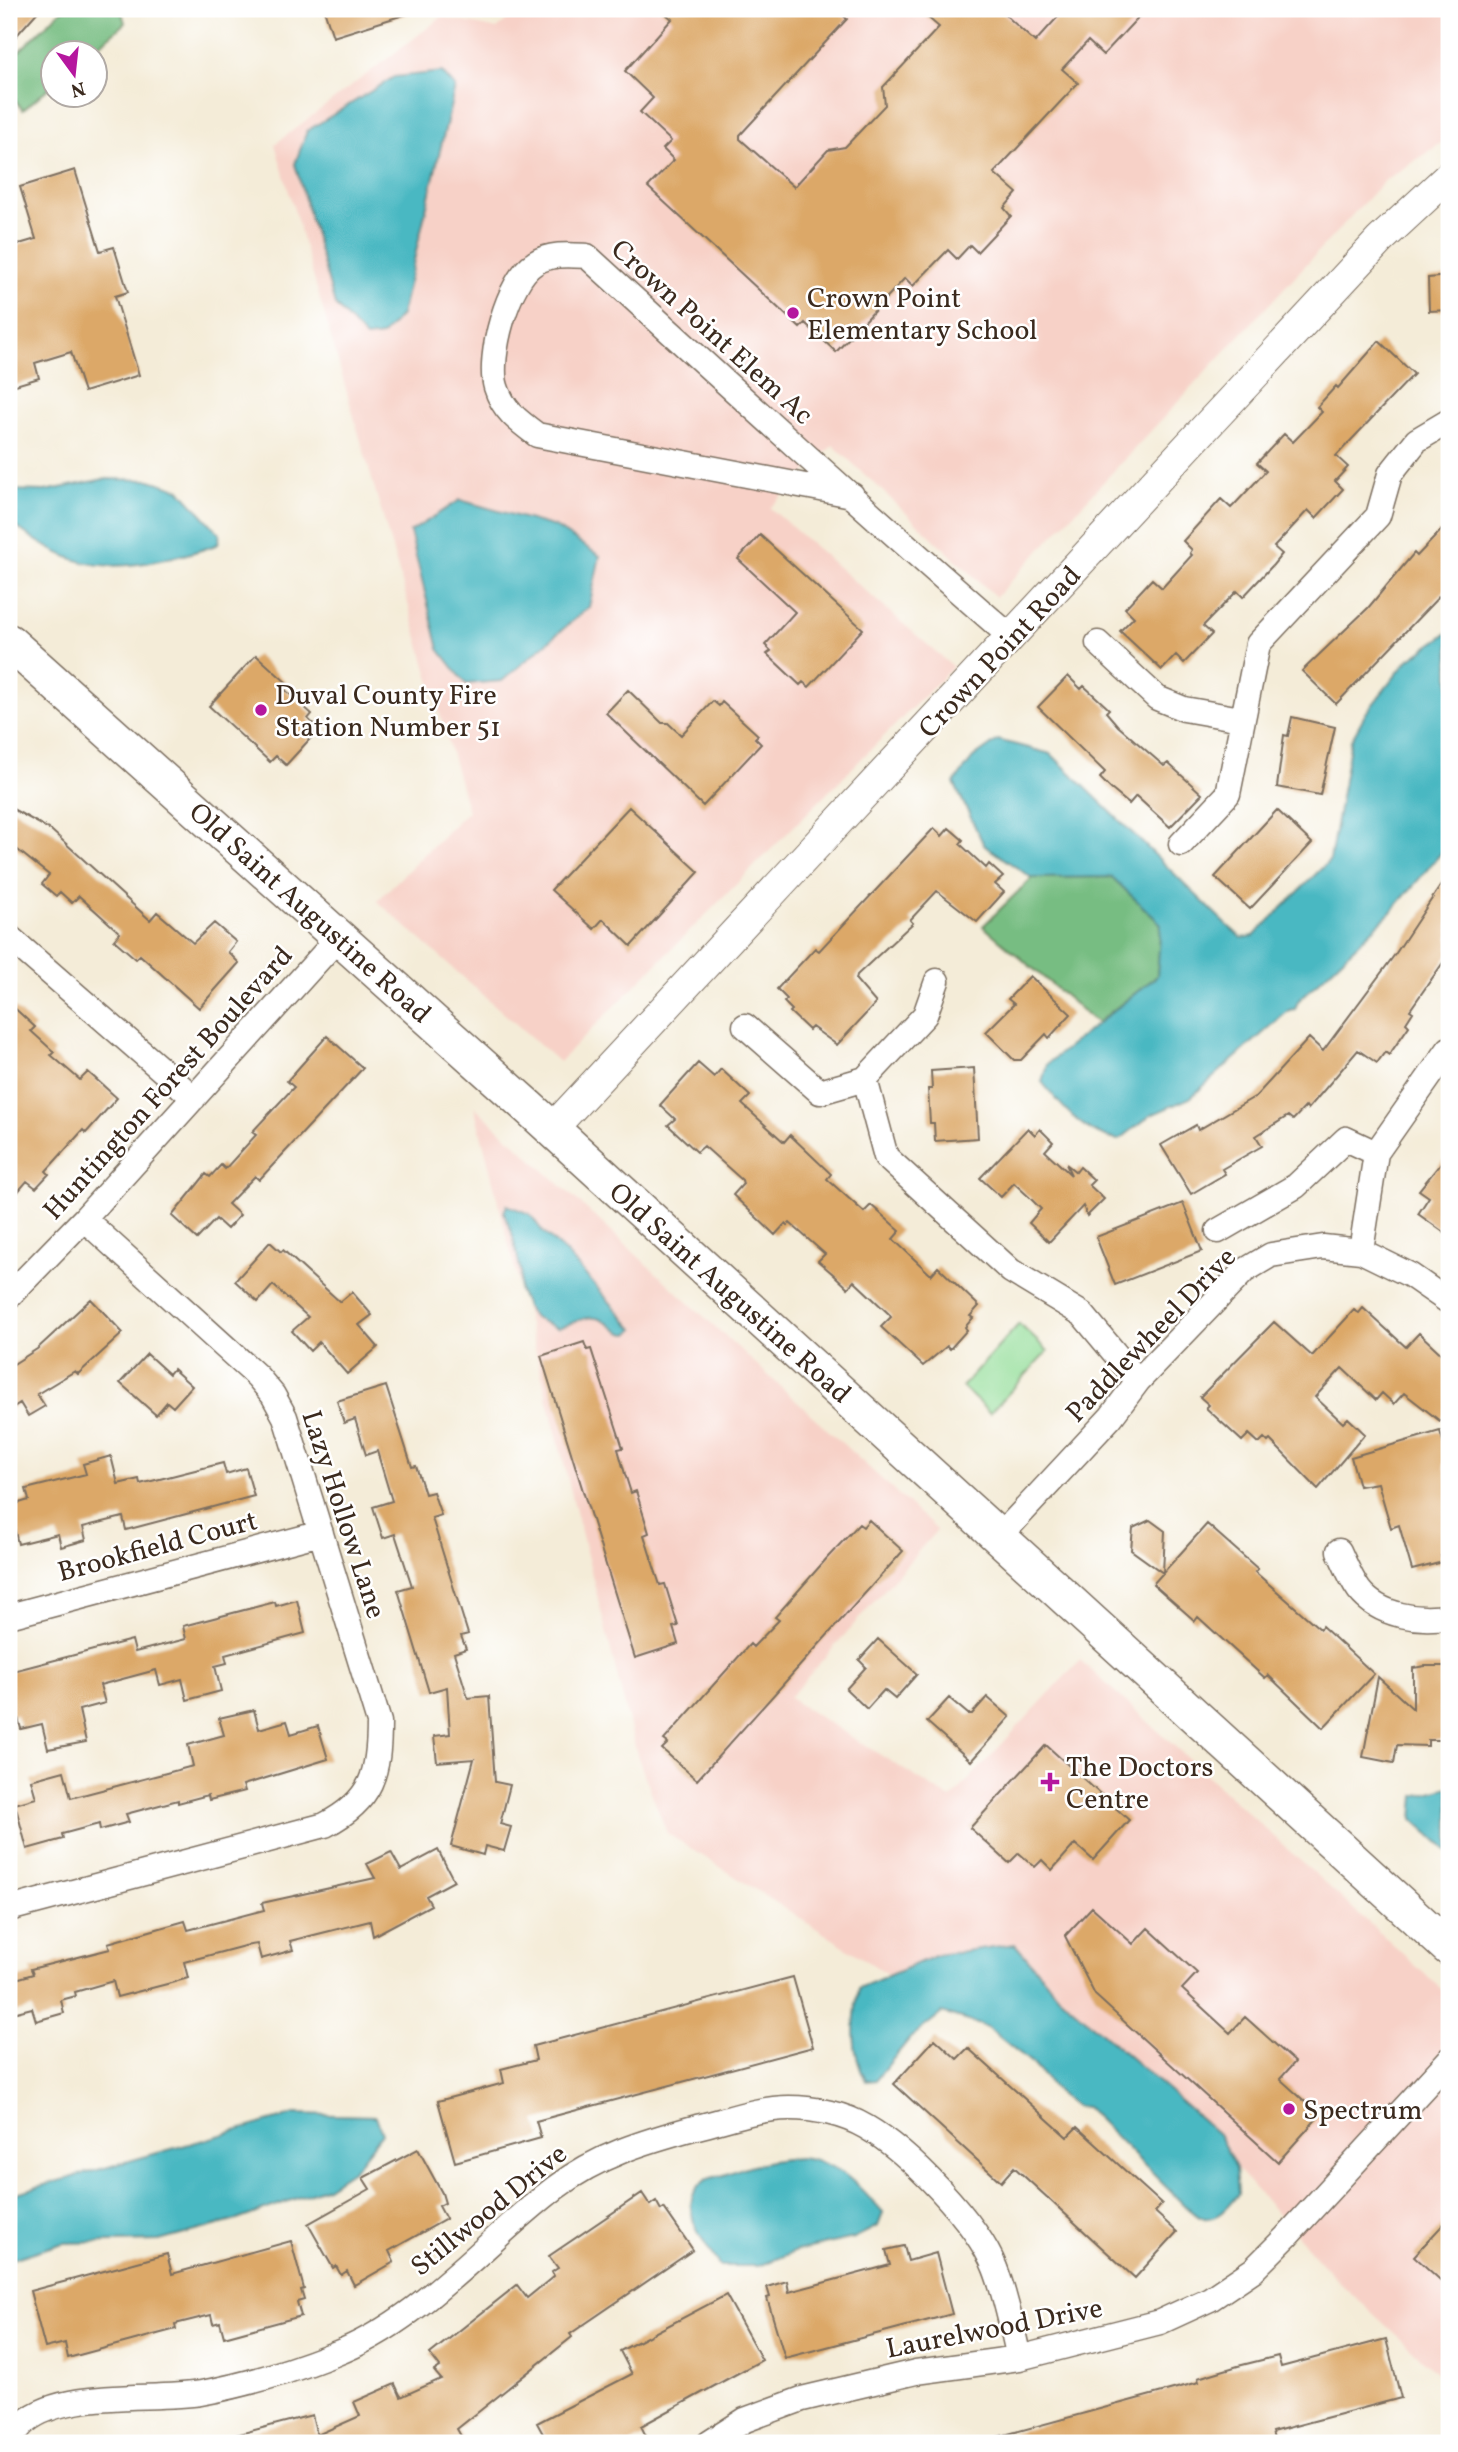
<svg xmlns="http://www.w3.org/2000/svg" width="1458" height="2452" viewBox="0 0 1458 2452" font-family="Vollkorn,serif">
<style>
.built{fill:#f7d1c7}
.green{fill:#94de9a;stroke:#68845c;stroke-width:2}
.forest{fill:#77bd82;stroke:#597450;stroke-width:2}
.water{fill:#4ab8c2;stroke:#427170;stroke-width:2}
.building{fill:#dca868}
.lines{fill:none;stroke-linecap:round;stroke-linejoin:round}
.minor-casing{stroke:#7c6e5f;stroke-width:27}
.tertiary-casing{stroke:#7c6e5f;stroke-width:32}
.secondary-casing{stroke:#7c6e5f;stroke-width:38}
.minor{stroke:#fff;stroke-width:24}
.tertiary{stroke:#fff;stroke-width:30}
.secondary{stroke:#fff;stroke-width:35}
.poi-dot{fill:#b5179e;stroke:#fff;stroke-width:2.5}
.labels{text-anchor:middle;stroke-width:5;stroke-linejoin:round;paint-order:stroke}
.poi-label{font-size:28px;fill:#3b2a1e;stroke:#fff;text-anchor:start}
.street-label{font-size:28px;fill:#3b2a1e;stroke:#fff}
</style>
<rect width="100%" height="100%" fill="#fff"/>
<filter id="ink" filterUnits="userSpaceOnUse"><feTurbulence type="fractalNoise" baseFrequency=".0143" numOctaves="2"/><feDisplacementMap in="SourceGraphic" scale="14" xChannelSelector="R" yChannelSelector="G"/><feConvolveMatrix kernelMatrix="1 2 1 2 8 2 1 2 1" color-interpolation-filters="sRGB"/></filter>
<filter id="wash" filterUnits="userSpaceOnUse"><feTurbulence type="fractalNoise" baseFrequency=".00686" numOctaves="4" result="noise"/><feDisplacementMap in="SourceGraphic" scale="28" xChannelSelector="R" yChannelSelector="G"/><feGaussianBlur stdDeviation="1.57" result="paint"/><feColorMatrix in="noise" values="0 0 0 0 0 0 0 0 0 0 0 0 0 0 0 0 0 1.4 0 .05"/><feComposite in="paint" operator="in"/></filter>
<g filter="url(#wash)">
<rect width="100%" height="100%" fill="#f4ecd8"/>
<path class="built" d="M520,9H1449V138L1384,181L996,597L833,445L770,508L953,667L559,1062L377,901L468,811L275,144L442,17L497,29Z
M474,1106L937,1530L789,1698L951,1799L1080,1660L1449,1996V2384L1340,2283L1236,2168L1218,2134L1058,1995L1015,1944L937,1955L889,1975L667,1833L638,1758Z"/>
<path class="green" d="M1019,1324L1048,1351L990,1413L962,1387Z"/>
<path class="forest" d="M63,9H121L125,23L91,52H52V85L23,110L9,93V61Z
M1112,877L1161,924L1157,976L1097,1023L983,926L1032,878Z"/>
<path class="water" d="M442,72L455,87L401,315L382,336L366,338L335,305L295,164L307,131L394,77Z
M104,479L150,480L179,489L220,534L218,544C199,552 180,556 160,560C96,575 60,561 9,521V490L45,491Z
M460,500L555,527L600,556L589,607L502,681L466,684L439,649L410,532Z
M1449,632V844L1390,913L1298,1001L1295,1009L1289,1010L1190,1098L1151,1115L1119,1140C1086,1136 1062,1107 1042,1082L1047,1064L1157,976L1161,924L1112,877L1032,878L984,845L954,783L973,758L998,740L1051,754L1228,926L1242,938L1254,936L1330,860L1351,740L1366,713L1407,661Z
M507,1205L530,1214L543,1232L565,1252L634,1329L629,1334C617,1334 611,1323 600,1319C583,1314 572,1325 557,1328L534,1318L526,1307L519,1290L521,1272L512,1233L504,1212Z
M1449,1787V1852L1413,1819L1415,1796Z
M1015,1944L1058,1995L1218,2134L1236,2168L1238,2194C1229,2205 1217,2223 1200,2217C1195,2215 1191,2209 1185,2206L1086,2107L1075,2106L1060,2095L1033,2064L987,2027L942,2013L910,2038L876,2080L866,2081C850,2051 853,2021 859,1988L937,1955Z
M295,2114L376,2116L382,2133L354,2169L327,2187L237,2220L159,2241L63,2243L9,2260V2195Z
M800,2158C840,2162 857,2184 883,2213L878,2226L854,2238L796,2251L758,2266H720C705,2245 672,2203 706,2180C711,2176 721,2177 727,2174C751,2164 773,2159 800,2158Z"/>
<g id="blocks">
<path class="building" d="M9,9H40L9,44Z
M324,9H409L410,13L333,37Z
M660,9H836L847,19L740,135V139L794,187L828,150L845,147L885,105L883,87L939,27L918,9H999L1035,42L1065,9H1146L1103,55L1088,41L1062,69L1078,83L994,173L1017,193L1004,208L1011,216L977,252L970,245L957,259L948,250L913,286L905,278L836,352L805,323L800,328L648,187L674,160L663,149L671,141L640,112L653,98L625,71L672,19Z
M75,170L100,251L114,247L128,292L115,296L139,375L84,392L71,352L35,363L39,378L9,387V247L36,239L20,187Z
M1449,276V310L1429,311L1428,278Z
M1379,341L1414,374L1336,456L1348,467L1335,481L1343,489L1316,518L1308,510L1274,547L1282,554L1273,565L1243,597L1237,591L1203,626L1212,634L1184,663L1176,655L1162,670L1120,631L1134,617L1125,608L1152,579L1162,588L1192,555L1190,553L1192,550L1183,541L1221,499L1231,508L1234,505L1266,471L1257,463L1284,434L1293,442L1322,412L1317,407L1336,386L1338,388Z
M1449,522V586L1336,704L1302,671L1368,608L1414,553L1417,556Z
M760,535L863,629L809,687L803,682L800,685L767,654L771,651L765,645L795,612L738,559Z
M256,655L287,683L283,688L312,714L308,719L319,729L286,765L276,756L270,762L209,706Z
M1068,676L1081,689L1084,686L1109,709L1106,712L1118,726L1164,766L1168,763L1202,794L1170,827L1136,796L1129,804L1111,789L1100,778L1105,772L1038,707Z
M628,690L662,723H668L681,735L713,701L719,706L722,702L758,735L755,738L761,744L703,806L606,713Z
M1292,717L1335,727L1320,795L1277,787L1284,735L1288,736Z
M9,807L51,830L150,920L157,912L193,943L214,923L236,942L228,952L239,963L199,1008L140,955L136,959L114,940L120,933L79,896L72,903L60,892L56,896L42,884L49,875L9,843Z
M629,807L699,872L631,946L603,919L594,929L551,890Z
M1277,810L1312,843L1250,909L1215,877Z
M934,828L942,836L949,828L963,840L960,844L986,868L989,864L1003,877L995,884L1004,892L977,922L937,891L910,920L913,923L857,975L856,980L876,1003L837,1045L812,1027L809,1030L790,1012L792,1010L784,1002L787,999L777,989L815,948L819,951Z
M1449,873V954L1410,1010L1413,1012L1406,1023L1409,1026L1389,1055L1385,1052L1377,1063L1358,1050L1308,1109L1306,1106L1293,1120L1288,1116L1256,1136L1262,1146L1222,1169L1225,1174L1191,1194L1161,1145L1196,1125L1198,1130L1256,1096L1309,1038L1323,1051L1396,953Z
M1030,976L1071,1014L1049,1038L1046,1034L1021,1060H1014L986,1032L1014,1004L1008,999Z
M9,1003L35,1027L31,1031L54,1052L51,1055L80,1080L88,1072L117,1098L86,1133L83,1130L46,1171L49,1174L36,1188L27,1181L9,1202Z
M327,1036L363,1068L259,1180L255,1176L228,1204L240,1215L227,1229L216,1219L197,1239L172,1216L206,1174L210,1177L221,1165L225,1169L256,1135L252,1132L294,1087L287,1081Z
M698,1063L714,1077L721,1069L750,1096L742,1104L784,1142L790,1135L831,1174L827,1179L864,1212L871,1205L900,1231L893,1239L931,1275L938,1267L979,1306L970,1316L973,1318L965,1327L967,1330L950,1349L947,1346L923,1366L881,1327L891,1317L889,1314L854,1281L848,1288L833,1274L818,1261L825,1254L790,1223L787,1226L785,1224L775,1235L733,1195L743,1184L742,1180L704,1146L697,1152L668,1125L675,1119L660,1105Z
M974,1068L978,1138L935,1141L934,1123H930L928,1089H932L931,1071Z
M1028,1128L1035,1135L1040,1129L1053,1142L1045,1151L1071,1175L1066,1164L1076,1172L1080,1167L1094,1180L1089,1185L1104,1199L1087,1216L1083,1206L1049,1242L1029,1223L1041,1209L1028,1196L1014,1183L1001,1197L980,1178Z
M1449,1153V1236L1418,1214L1429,1197L1419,1190Z
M1183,1203L1202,1251L1115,1285L1096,1237Z
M270,1242L281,1252L283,1250L340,1302L352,1292L372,1315L359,1325L378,1347L347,1374L319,1342L310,1351L292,1331L308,1317L273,1285L258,1302L235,1281Z
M91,1299L123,1333L78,1374L75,1371L37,1394L45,1406L28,1416L20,1403L9,1410V1367L37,1349Z
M1363,1308L1406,1347L1419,1333L1449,1361V1409L1440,1421L1404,1393L1394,1404L1382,1393L1376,1400L1342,1368L1315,1397L1343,1423L1348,1418L1365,1434L1318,1489L1270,1440L1268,1442L1264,1438L1259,1443L1249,1434L1242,1441L1206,1408L1209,1405L1200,1397L1274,1322L1312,1356L1354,1310L1359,1313Z
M584,1342L587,1350L591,1349L623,1448L618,1449L625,1474L631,1493L636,1491L649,1533L644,1535L654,1567L660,1585L665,1584L678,1626L673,1627L678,1644L635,1658L541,1356Z
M147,1354L169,1374L173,1369L192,1386L173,1407L167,1402L156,1415L120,1383Z
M386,1386L412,1467L416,1466L425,1494L433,1492L441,1515L432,1518L468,1634L461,1636L466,1649L454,1653L468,1698L489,1696L495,1782L510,1785L500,1824L511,1827L504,1851L485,1846L483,1855L451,1846L474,1759L437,1762L434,1736L450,1734L447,1687L429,1692L398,1590L412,1586L395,1534L383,1538L373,1507L392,1501L377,1451L366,1455L355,1419L344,1423L337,1401Z
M1440,1431L1449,1462L1444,1464L1449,1482V1554L1441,1556L1443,1562L1412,1570L1399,1525L1391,1528L1378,1483L1359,1486L1351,1457Z
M111,1456L118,1484L139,1479L140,1484L223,1463L226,1474L246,1468L254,1496L126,1530L123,1517L83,1527L86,1540L61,1547L58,1534L18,1544L9,1506L29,1500L26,1489L86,1474L83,1464Z
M869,1520L903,1551L697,1780L662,1749L668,1743L664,1740L750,1644L753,1647L779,1620L775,1617L828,1557L859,1524L863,1527Z
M1150,1520L1165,1531L1163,1573L1131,1550L1133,1528Z
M1207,1524L1258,1569L1255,1572L1320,1629L1322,1626L1374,1674L1323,1728L1268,1675L1265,1678L1198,1617L1195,1621L1153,1584Z
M297,1600L305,1633L225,1655L227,1663L215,1666L221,1691L187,1700L182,1679L160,1685L156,1670L100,1685L105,1703L79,1710L86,1742L48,1749L42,1724L21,1729L17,1714L9,1716V1672L132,1640L135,1652L186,1639L183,1626L275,1602L276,1606Z
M878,1639L917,1674L895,1699L884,1690L867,1709L846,1689L866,1667L859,1660Z
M1425,1666H1449V1740H1428V1746L1397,1745L1394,1763L1363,1757L1378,1677L1413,1709V1668Z
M987,1697L1010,1717L971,1761L927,1722L949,1698L968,1714H972Z
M254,1710L259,1729L287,1721L291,1734L318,1726L328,1759L243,1785L245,1791L209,1800L208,1795L178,1803V1800L126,1814L129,1822L100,1830L99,1824L62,1834L63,1839L27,1849L15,1804L36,1798L31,1780L64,1771L71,1798L193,1766L188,1745L224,1735L219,1718Z
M1046,1745L1129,1820L1093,1860L1075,1844L1052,1870L1042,1860L1035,1867L1019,1853L1009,1863L970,1828Z
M438,1850L454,1881L426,1896L431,1905L373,1936L370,1921L290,1941L293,1950L261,1959L257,1944L244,1946L184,1962L188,1978L171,1983L117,1997L113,1981L75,1992L76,1996L61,2000L64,2013L36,2021L32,2008L9,2014V1981L33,1974L31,1969L110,1949L108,1943L185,1921L188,1930L264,1910L262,1903L375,1878L367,1864L391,1852L401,1870Z
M1092,1907L1133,1944L1148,1928L1197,1973L1182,1989L1230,2033L1245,2017L1295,2062L1280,2079L1320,2115L1278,2162L1095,1995L1065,1936Z
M793,1977L813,2047L536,2121L541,2138L455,2162L438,2101L504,2083L501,2069L536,2060L533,2046Z
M935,2039L957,2059L968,2048L1067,2137L1077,2127L1162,2204L1155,2212L1177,2232L1135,2278L1014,2167L1001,2182L894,2084Z
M418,2149L442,2193L445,2203L439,2206L446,2219L389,2251L394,2262L354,2285L347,2271L341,2275L336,2266L333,2268L308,2224L370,2189L363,2178Z
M642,2193L650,2205L656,2201L661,2210L664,2208L693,2250L570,2334L572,2337L457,2429L465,2443H229L228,2437L312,2415L317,2435L360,2416L354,2402L395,2384L401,2397L441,2379L434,2371L440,2367L430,2354L517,2285L527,2298L554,2276L552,2272L558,2268L549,2256Z
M1449,2218V2288L1414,2256Z
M291,2241L304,2289L301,2290L304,2300L297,2302L301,2316L224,2337L220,2322L213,2324L211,2315L175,2324L176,2329L68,2358L65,2343L45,2348L30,2291L167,2254L172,2274Z
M904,2246L908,2261L936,2253L952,2314L785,2358L767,2298L770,2297L767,2287L787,2281L789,2292L890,2265L886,2250Z
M726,2295L762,2360L641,2426L646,2436L632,2443H548L537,2423L632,2374L620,2351Z
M1386,2339L1401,2398L1272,2432L1275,2443H998L997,2437L1199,2382L1198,2378L1238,2366L1278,2356L1281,2367Z"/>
</g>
</g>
<g filter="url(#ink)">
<use href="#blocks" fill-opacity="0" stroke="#7c6e5f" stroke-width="2"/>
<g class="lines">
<g class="minor-casing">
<path id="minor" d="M852,495L537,435C518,421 503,410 496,387C487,358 508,279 535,263C550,253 570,255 587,256C728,385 868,513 1012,638
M1098,643L1157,698L1184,709L1241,719
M1181,844L1228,794L1258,644L1378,516L1390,474L1417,440L1449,421
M9,937L194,1098
M745,1026L820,1092L865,1079
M865,1079L886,1157L1011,1271L1082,1314L1138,1381
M865,1079L925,1015L937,981
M1218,1231L1296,1186L1346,1139L1376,1153
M1361,1251L1376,1153L1449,1049
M9,1296L84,1219L340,936
M1000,1536L1111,1417L1138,1381L1244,1271L1271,1255L1323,1247L1361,1251L1410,1275L1449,1302
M1339,1551C1345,1564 1351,1579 1359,1590C1379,1616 1420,1622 1449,1616
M9,1616L321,1533
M9,1909L325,1825C373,1800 379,1773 379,1722L285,1417L273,1395L257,1376L84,1219
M9,2441C14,2435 19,2427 25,2422C64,2389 151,2401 201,2393C245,2385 291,2371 332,2355C419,2323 483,2243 555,2188C598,2155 646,2141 697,2127C727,2120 758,2108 789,2108C815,2108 844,2114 866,2127C909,2152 977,2222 995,2268C1006,2296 1012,2328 1019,2358
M709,2443L745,2420L802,2399L916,2372L1019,2358L1160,2322L1210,2299L1253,2270L1286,2237L1449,2060"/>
</g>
<g class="tertiary-casing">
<path id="tertiary" d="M552,1129L1380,240L1449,176"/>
</g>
<g class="secondary-casing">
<path id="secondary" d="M9,642L528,1107L1449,1948"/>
</g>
<use href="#minor" class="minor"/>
<use href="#tertiary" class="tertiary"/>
<use href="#secondary" class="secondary"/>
</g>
</g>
<g class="poi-dot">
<circle cx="793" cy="313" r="7"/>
<circle cx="261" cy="710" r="7"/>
<path d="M1046.5 1771.5h7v7h7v7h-7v7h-7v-7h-7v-7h7z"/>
<circle cx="1289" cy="2109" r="7"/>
</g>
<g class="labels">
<g class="poi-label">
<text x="807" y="307">Crown Point<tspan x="807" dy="32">Elementary School</tspan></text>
<text x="275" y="704">Duval County Fire<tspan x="275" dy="32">Station Number 51</tspan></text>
<text x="1066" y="1776">The Doctors<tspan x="1066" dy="32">Centre</tspan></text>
<text x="1303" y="2119">Spectrum</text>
</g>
<g class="street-label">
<text transform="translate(713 331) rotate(42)" y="10">Crown Point Elem Ac</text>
<text transform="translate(999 651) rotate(-47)" y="10">Crown Point Road</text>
<text transform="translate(311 912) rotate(42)" y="10">Old Saint Augustine Road</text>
<text transform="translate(167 1082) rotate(-48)" y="10">Huntington Forest Boulevard</text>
<text transform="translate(731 1292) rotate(42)" y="10">Old Saint Augustine Road</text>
<text transform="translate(1150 1334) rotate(-46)" y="10">Paddlewheel Drive</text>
<text transform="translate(345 1514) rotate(72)" y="10">Lazy Hollow Lane</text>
<text transform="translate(157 1545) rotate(-15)" y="10">Brookfield Court</text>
<text transform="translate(488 2209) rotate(-39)" y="10">Stillwood Drive</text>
<text transform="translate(994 2327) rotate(-11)" y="10">Laurelwood Drive</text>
</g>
</g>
<rect width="1458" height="2452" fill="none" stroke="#fff" stroke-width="35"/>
<g transform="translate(74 74) rotate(165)"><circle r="33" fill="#ffffff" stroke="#b1aaa5" stroke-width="2"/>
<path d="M0-5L12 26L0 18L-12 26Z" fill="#b5179e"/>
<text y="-10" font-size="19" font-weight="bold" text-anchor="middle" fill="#3b2a1e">N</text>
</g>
</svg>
